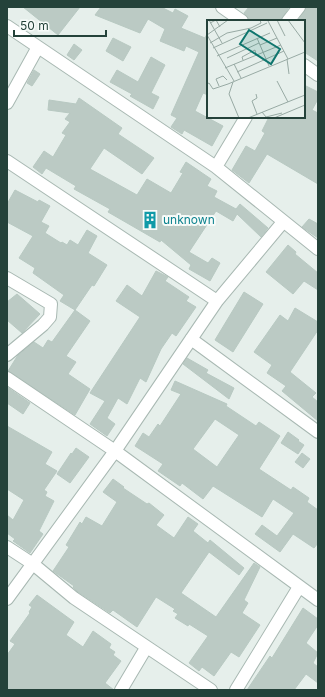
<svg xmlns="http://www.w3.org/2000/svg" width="325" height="697" viewBox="0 0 325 697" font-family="Inter,sans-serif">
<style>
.building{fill:#bbcac4;stroke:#b8c9c2;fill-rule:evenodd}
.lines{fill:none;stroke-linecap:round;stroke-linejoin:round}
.minor-casing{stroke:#a8b8b2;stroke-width:14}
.minor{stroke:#fff;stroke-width:12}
.labels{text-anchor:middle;stroke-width:4;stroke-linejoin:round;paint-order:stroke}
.culture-label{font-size:12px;fill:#0d838f;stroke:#f7fbf9;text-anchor:start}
.inset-road{fill:none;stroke:#98aaa4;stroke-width:1}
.view{fill:#0f766e;fill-opacity:0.15;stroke:#0f766e;stroke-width:2}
.inset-edge{fill:none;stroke:#24423a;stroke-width:2}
</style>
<rect width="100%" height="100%" fill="#e6efeb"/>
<path class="building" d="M23,7H80L58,35Z
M101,7H161L173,13L175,9L188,16L181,28L205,38L208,32V95L203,93L195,111L223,126L212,146L184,130L182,134L171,127L177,118L171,115L199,52L186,46L184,51L160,41L165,29L148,19L140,33L95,15Z
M249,7H289L281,21H249L244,13Z
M306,7H318V61L304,52V21H298Z
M113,38L131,47L123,61L106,51Z
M74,44L82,50L74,60L67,55Z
M151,57L165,65L151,93L159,97L153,109L130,96L132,94L110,82L117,70L138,82Z
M34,70L40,74L32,86L27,83Z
M304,85L318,92V99L312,110L318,113V184L267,154L249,183L232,170L246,146L255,151L265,133L262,131L269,117H304Z
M79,98L122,128L118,134L154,158L142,174L104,148L90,169L137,195L147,179L171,193L183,173L180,172L186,162L211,179L207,186L217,191L214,197L236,209L240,204L268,228L261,237L237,214L233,221L216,211L189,252L208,263L212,258L220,263L210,281L189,269L191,265L161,240L160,242L108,212L110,209L74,189L76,186L46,168L42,174L33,167L44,151L53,157L66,135L62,133L70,122L65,119L70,113L48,110L49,100L76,104Z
M15,190L38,202L39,200L50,206L41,222L49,226L45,233L61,243L62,242L67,245L70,240L78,245L87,230L97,236L88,253L107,265L94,286L92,285L75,310L60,301L64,295L33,273L35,268L19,258L33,236L7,222V204Z
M309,219L318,224V238L302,227Z
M288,245L296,252L295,254L318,273V290L304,281L293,294L266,272Z
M156,271L168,277L165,281L189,297L186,301L196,307L176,336L172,333L161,349L146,382L140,378L127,404L118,398L107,418L115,424L107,436L90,424L105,401L90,393L140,317L116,301L127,285L142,296Z
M244,292L263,304L233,352L215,340Z
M17,294L40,314L22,333L7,320V302Z
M295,308L318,322V330L290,372L316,393L312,397L318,402V421L282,391L286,386L267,373L272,365L254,352L280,315L288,321Z
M75,310L90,321L66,356L76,362L68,374L90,389L75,415L8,371L18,355L34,342L43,348L48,340L52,342Z
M187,358L208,370L206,373L234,388L229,399L183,364Z
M175,381L227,404L226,406L256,426L259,422L280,436L259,469L291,490L293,487L309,498L307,502L318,510V543L314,548L293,534L280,552L255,534L262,525L277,536L294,513L273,499L262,517L213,486L203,499L182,483L180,486L158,471L163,464L135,446L143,433L149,437L158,424L160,426L181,394L171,390ZM215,419L239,435L217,467L193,449Z
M7,387L30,403L23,414L7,403Z
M7,426L52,452L45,464L57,471L44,490L47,492L45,496L54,501L39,531L43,534L30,553L13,541L15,539L7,533V515L13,520L24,500L7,489Z
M288,432L299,440L298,441L304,445L298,454L281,443Z
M76,448L89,457L70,483L57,474L71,453L72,454Z
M302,453L310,459L303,468L295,462Z
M113,479L124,487L123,488L147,504L149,503L164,515L156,525L174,538L188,517L198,524L193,531L208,543L210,540L244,568L239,575L209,552L181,593L216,617L254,563L260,567L244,600L248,603L242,613L260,625L239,657L231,652L214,676L202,667L199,671L189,663L208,636L189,624L188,626L175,618L178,614L173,611L175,609L156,597L137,627L113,610L110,613L78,592L73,587L74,586L53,571L69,547L66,545L80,522L82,524L86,517L102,526L117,502L103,492Z
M37,595L74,622L66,635L83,647L93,631L111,644L109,648L115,652L113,655L121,661L105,683L114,690H7V655L15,644L10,641L30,613L29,612L32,607L29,605Z
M303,608L318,619V625L306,643L318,653L313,663L318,667V683L306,674L294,690H247L270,656L272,658Z"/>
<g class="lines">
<g class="minor-casing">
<path id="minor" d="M222,7L242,21
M288,21L299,7
M7,26L216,167L318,249
M304,65L318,75
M7,103L38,47
M7,161L217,301
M216,167L246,117
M7,278L51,304L50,317L43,325L7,355
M191,339L318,432
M7,378L115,451L318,600
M7,547L33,564L74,598L211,690
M7,599L115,451L217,301L283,222
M121,690L146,648
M236,690L299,587"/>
</g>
<use href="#minor" class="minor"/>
</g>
<defs>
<g id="building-bare" transform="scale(1.38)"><path d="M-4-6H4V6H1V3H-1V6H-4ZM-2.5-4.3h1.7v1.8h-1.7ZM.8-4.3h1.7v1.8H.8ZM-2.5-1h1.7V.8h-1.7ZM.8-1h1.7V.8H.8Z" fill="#0f9aa8" stroke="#f7fbf9" stroke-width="2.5" paint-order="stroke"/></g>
</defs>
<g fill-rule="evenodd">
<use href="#building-bare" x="150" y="220"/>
</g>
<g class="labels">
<g class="culture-label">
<text x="163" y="224">unknown</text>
</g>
</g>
<g transform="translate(207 20)">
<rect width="98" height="98" fill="#e6efeb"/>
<path class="inset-road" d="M2,0L15,23M21,0L0,15L27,61M70,0L78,16M81,0L98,23M61,1L81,39M3,3L9,0L13,7M50,18L62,46M3,23L20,13L44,8L54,3L53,0M53,25L70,18M6,28L60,3M10,36L63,13M20,38L52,23M80,39L82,54M36,40L35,37L48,30L49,35M27,44L34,58M18,48L74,25M30,52L77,31M70,61L81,82M26,62L22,74L32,98M0,64L2,63L6,69L21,64L98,32M12,66L9,59L16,56L20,60M49,74L50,78L45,81L50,94M55,92L59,97L75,93M41,98L98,75M67,98L98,85"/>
<path class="view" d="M42,10L73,29L64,44L33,24Z"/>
<rect width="98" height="98" class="inset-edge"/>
</g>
<rect width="325" height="697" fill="none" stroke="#24423a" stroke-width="16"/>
<path d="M14 30v6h92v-6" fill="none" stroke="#24423a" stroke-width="2"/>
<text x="20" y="30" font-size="12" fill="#24423a" stroke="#f7fbf9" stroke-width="3" paint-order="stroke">50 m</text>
</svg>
